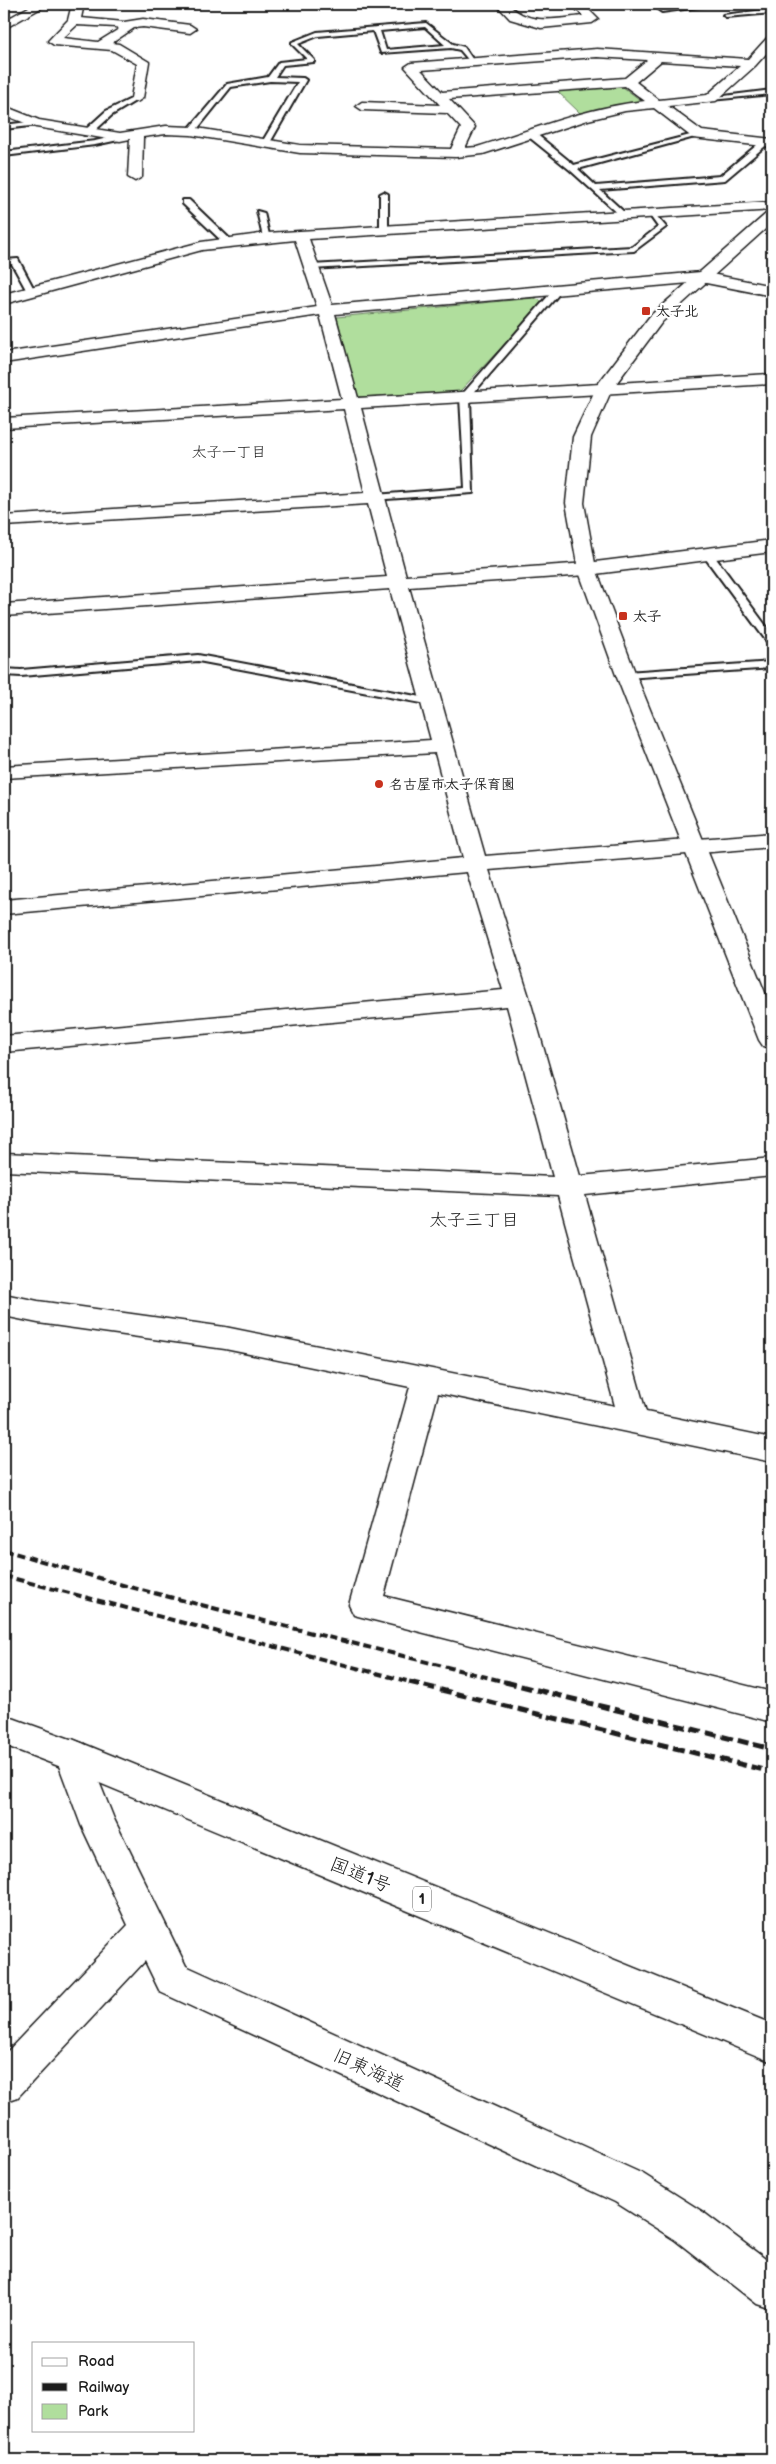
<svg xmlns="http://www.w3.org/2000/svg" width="776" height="2464" viewBox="0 0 776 2464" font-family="'Balsamiq Sans','Klee One',sans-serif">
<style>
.green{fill:#b0de9d;stroke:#667d5c}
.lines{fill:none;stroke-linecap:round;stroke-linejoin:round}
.lane-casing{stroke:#1c1c1c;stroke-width:4}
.street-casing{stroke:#1c1c1c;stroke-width:3}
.secondary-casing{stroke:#1c1c1c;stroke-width:3}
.highway-casing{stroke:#1c1c1c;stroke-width:3}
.lane{fill:#fff;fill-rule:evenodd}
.street{fill:#fff;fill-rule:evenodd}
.secondary{fill:#fff;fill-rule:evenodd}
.highway{fill:#fff;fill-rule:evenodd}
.rail-far1{stroke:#1c1c1c;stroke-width:4;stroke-dasharray:8 4;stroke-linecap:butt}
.rail{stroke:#1c1c1c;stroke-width:5;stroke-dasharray:11 5;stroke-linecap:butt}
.poi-dot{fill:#c8321e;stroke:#fff;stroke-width:2}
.labels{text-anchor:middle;stroke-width:4.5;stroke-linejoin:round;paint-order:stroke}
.far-poi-label{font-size:14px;font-weight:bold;fill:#1c1c1c;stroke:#fff;text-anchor:start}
.far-neighbourhood-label{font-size:15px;fill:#1c1c1c;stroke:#fff}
.shield{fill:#fff;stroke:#606060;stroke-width:1}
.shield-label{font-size:15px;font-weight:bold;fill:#1c1c1c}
.neighbourhood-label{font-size:18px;fill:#1c1c1c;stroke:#fff}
.near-street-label{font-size:19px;fill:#1c1c1c;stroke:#fff}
</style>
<rect width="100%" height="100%" fill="#fff"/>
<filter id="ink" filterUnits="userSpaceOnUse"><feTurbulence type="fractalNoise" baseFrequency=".02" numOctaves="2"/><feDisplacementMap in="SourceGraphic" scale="10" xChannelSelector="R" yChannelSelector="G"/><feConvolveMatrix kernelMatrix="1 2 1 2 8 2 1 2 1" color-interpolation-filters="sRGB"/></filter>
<g filter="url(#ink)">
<path class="green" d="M619,84L643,102L616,105L581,114L556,90Z
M534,298L545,302L459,392L356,397L337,317Z"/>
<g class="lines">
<g class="lane-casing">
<path id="lane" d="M703,4H721L662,12L659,10Z
M772,9V13L726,17L723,15Z
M426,23L453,44L464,47L475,63H471L460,50L451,48L381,53L373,31L318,36L298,44L314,60V62L283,65L275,77L303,78L306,80L268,146L261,144L298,82L270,81L231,87L194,133L187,131L227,84L268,77L279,62L307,59L292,44V42L317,32ZM425,27L445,45L386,50L380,31Z
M772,90V94L711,100L708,98Z
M135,97L140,98L112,115L90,135H84V131L106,111Z
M36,121L40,123L39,125L4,129V125Z
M529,133H535L574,165L698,133L702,135L578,169L596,186L720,176L763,140L770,142L725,180L600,190L625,213L626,215L622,217L570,170L529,137Z
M120,135L124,137L123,139L95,145L4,156V152L95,141Z
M384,192L388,194V229L384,231L380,229V194Z
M183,200H189L232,241V245H226L183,204Z
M257,211L264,213L270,239L263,237Z
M652,211L666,227L634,251L311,269L307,267L311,265L632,247L658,227L648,213Z
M18,259L35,291L34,293H28L12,264H4V260Z
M557,286L564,288L470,397L473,493L372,500V496L375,495L465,488L460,397Z
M708,552L712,553L772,634V644L768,643L703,555Z
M198,655L432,699L438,702L432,705L198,661L21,676L4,675V669L21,670Z
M772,662V668L626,678L620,675L626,672Z"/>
</g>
<g class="street-casing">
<path id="street" d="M34,4H48L4,29V21Z
M72,4H84L81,18L124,22L143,19L190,25L196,29L190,33L143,27L134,28L112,43L119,44L149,62L143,98L137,102L131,98L137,64L112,50L54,45L48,41L68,20ZM77,25L116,27L119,29L98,42L63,38Z
M496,4H508C529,26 555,19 583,16L571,4H583L598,19L592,23L541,28L510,19Z
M772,36V47L755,66L716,101L668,106L702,131L772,139V147L693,138L654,108L625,111L588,120L483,154L456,157L300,153L191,135L166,134L143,137L142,177L135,181L128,177L130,139L120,141L36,127L4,115V106L39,120L120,133L166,126L191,127L300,145L451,149L461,128L447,113L362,110L356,106L362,102L440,105L405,67L411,63L597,49L748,59L768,37ZM597,57L647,60L625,78L442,92L421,70ZM661,61L740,66L707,95L659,100L636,82ZM625,86L645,101C587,107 532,130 477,147L465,148L475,127L449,99Z
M772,202V210L309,239L332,305L701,272L772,286V296L701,282L335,314L358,398L772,374V384L361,408L406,576L587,563L772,540V552L587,575L409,587L485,856L772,833V847L489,870L529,997L580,1176L772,1158V1176L585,1195L646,1412L772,1438V1462L438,1393L384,1596L772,1692V1722L354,1615L349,1605L410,1387L225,1349L38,1323L4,1316V1294L38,1301L225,1327L615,1406L558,1196L4,1171V1153L553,1177L507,1006L4,1052V1036L503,990L467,872L4,914V900L463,858L435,753L4,778V766L431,740L390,589L4,616V604L387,577L368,504L4,526V516L365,493L344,409L4,428V418L342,399L320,315L4,363V353L317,307L295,240L202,250L4,304V294L201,242L267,233Z
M72,1739L84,1744L114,1819L186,1966L643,2174L703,2212L772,2264V2309L757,2304L675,2240L615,2202L160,1992L145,1961L18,2097L4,2102V2055L128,1925L81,1825L55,1755L60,1744Z"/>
</g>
<g class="secondary-casing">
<path id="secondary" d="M772,212V223L662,322L612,389L591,437L584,503L596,569L636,675L772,1010V1048L763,1046L759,1040L616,675L578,569L566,503L573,437L598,384L650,316L767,213Z"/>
</g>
<g class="highway-casing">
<path id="highway" d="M4,1715L84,1744L772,2024V2062L61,1767L4,1745Z"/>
</g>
<use href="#lane" class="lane"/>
<use href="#street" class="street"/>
<use href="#secondary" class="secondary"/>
<use href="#highway" class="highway"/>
<path class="rail-far1" d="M4,1550L126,1586L510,1683
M4,1576L414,1683"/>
<path class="rail" d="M409,1682L772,1772
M505,1682L772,1749"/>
</g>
</g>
<g class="poi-dot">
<rect x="641" y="306" width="10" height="10" rx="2.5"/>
<rect x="618" y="611" width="10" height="10" rx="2.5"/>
<circle cx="379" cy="784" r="5"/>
</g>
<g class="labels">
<g class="far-poi-label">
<text x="656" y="316">太子北</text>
<text x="633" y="621">太子</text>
<text x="389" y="789">名古屋市太子保育園</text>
</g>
<g class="far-neighbourhood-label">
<text x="229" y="457">太子一丁目</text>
</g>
<rect class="shield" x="413" y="1886.5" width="18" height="25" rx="4"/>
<g class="shield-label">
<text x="422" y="1904">1</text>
</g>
<g class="neighbourhood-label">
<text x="474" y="1226">太子三丁目</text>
</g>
<g class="near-street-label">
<text transform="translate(361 1874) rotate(22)" y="7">国道1号</text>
<text transform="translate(369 2069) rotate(25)" y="7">旧東海道</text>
</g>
</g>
<rect width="776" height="2464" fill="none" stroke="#fff" stroke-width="20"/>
<rect x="10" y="10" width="756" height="2444" fill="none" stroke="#1c1c1c" stroke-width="2" filter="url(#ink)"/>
<rect x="32" y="2342" width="162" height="90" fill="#ffffff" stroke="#a4a4a4"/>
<rect x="42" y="2358" width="25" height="8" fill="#ffffff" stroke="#a4a4a4"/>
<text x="78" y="2366" font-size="15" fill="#1c1c1c">Road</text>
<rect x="42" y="2383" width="25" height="8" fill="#1c1c1c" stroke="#a4a4a4"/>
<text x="78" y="2392" font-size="15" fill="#1c1c1c">Railway</text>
<rect x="42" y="2404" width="25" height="15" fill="#b0de9d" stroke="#a4a4a4"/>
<text x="78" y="2416" font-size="15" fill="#1c1c1c">Park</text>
</svg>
